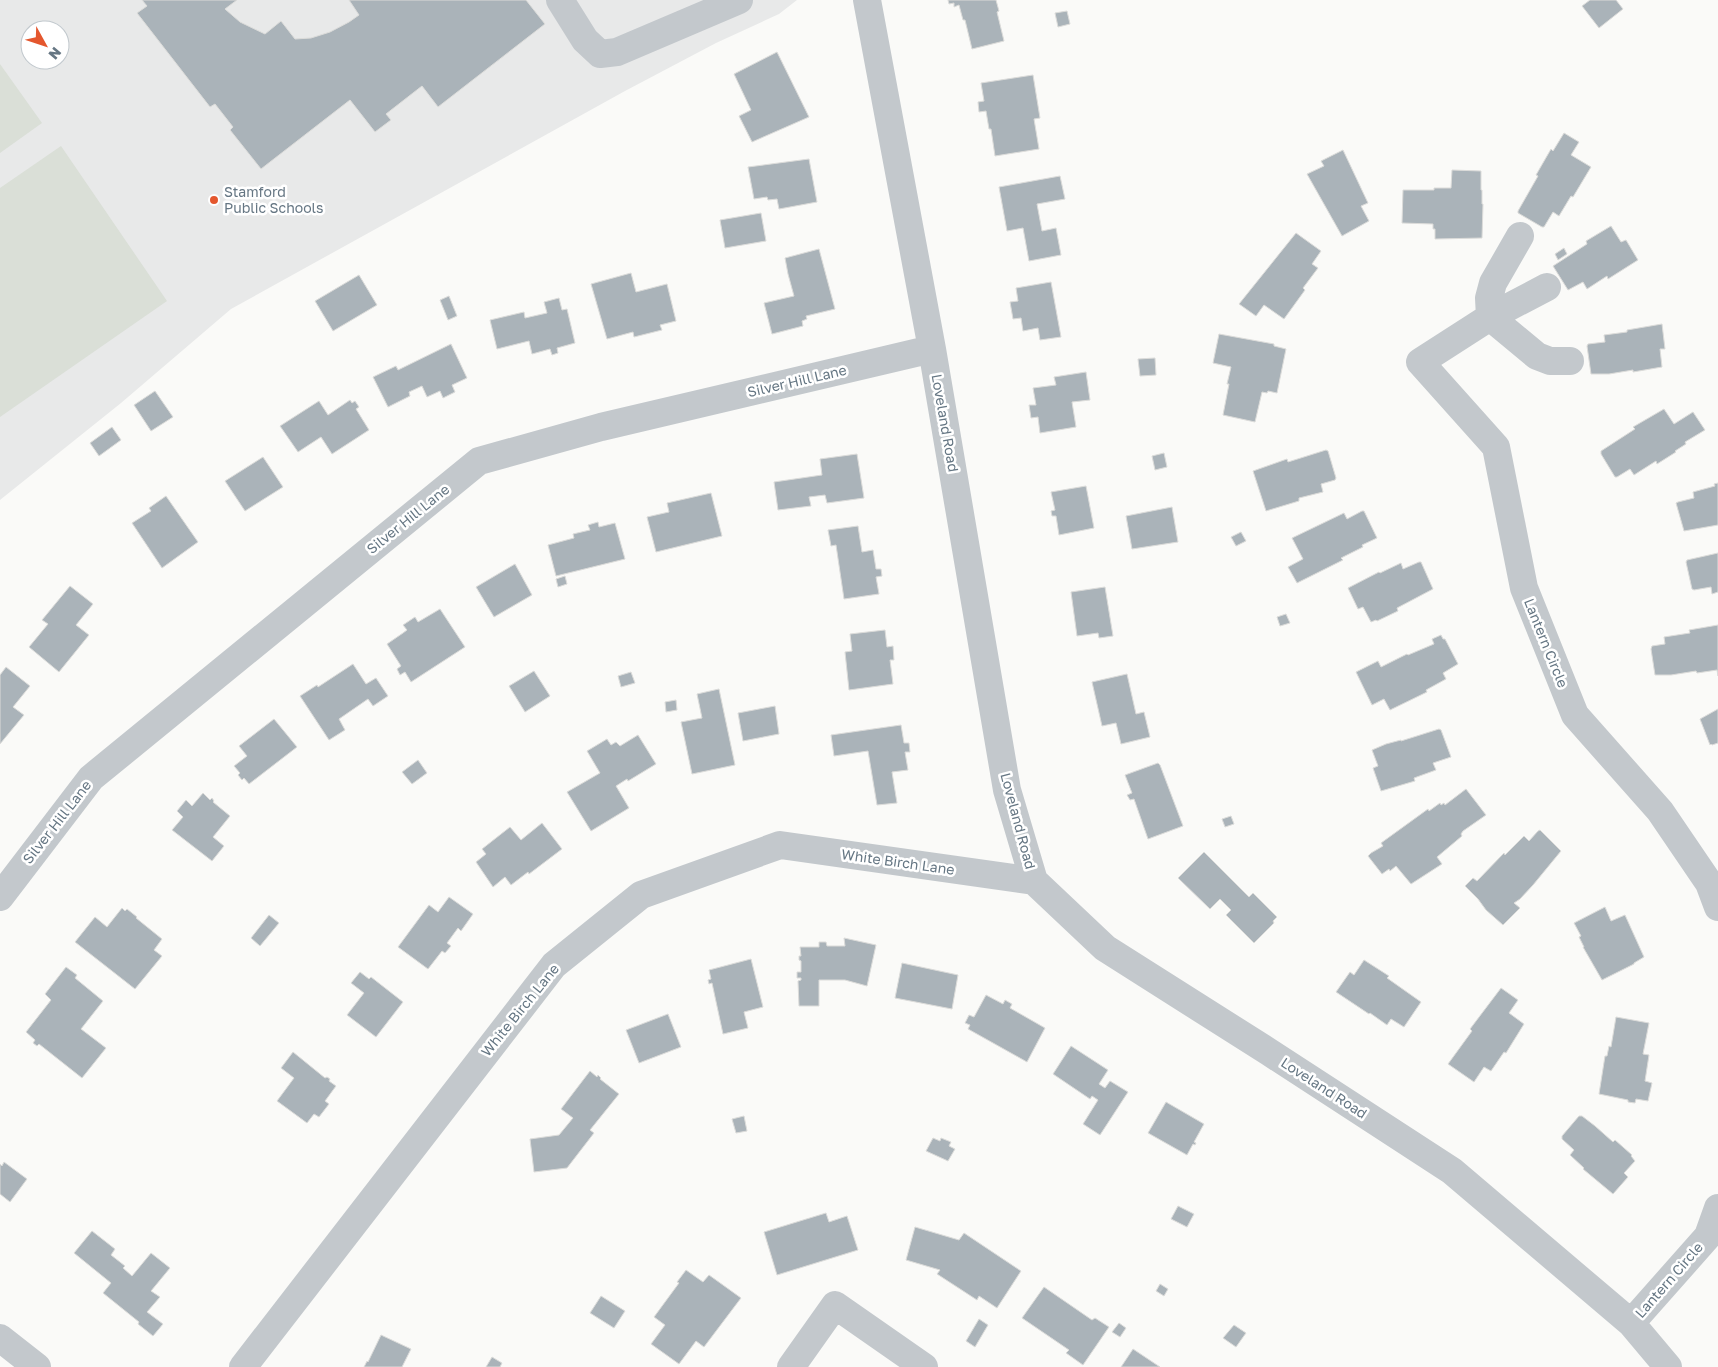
<svg xmlns="http://www.w3.org/2000/svg" width="1718" height="1367" viewBox="0 0 1718 1367" font-family="'Golos Text',sans-serif">
<style>
.built{fill:#e8e9e9;fill-rule:evenodd}
.green{fill:#dadfd7}
.building{fill:#aab3b9;stroke:#dcdcda}
.lines{fill:none;stroke-linecap:round;stroke-linejoin:round}
.minor{stroke:#c3c8cc;stroke-width:28}
.poi-dot{fill:#e4572e;stroke:#fff;stroke-width:2}
.labels{text-anchor:middle;stroke-width:5;stroke-linejoin:round;paint-order:stroke}
.poi-label{font-size:14px;fill:#657683;stroke:#fff;text-anchor:start}
.street-label{font-size:14px;fill:#657683;stroke:#fff}
</style>
<rect width="100%" height="100%" fill="#fafaf8"/>
<path class="built" d="M0,0H797L779,14L716,43L625,91L231,309L121,403L0,500ZM30,30H60V60H30Z"/>
<path class="green" d="M0,64L42,123L0,153Z
M61,146L167,301L0,417V188Z"/>
<path class="building" d="M142,0H237L225,9L240,22L265,34L281,21L295,39L311,38L330,32L349,22L359,15L349,0H526L545,24L438,107L422,86L386,114L391,120L375,132L350,100L261,169L230,130L233,127L215,104L210,107L137,13L147,6Z
M948,0H996L999,11L997,12L1004,41L972,49L965,20H963L959,5L954,7V3L949,4Z
M1590,0H1616L1623,9L1599,28L1582,6Z
M1067,11L1070,24L1058,27L1055,13Z
M777,52L809,117L752,142L739,116L751,110L734,74Z
M1033,75L1040,118L1034,119L1039,149L995,156L991,129H989L986,111L979,112L978,102L984,101L981,83Z
M1564,133L1579,142L1571,155L1591,167L1573,197L1571,196L1559,216L1553,212L1544,227H1542L1518,213V211L1538,176L1536,175L1551,149L1553,151Z
M1343,150L1368,203L1361,206L1369,221L1342,236L1307,174L1324,166L1321,161Z
M809,159L817,202L779,209L777,199L768,200L767,197L754,199L748,167Z
M1452,170L1481,171V190H1482V204H1483L1482,238L1435,239V229H1433V224L1402,223L1403,190H1434V188H1451Z
M1060,176L1065,199L1037,204L1042,231L1056,228L1061,255L1029,261L1023,228L1007,231L999,187Z
M761,213L766,241L725,248L720,220Z
M1611,226L1621,242L1626,240L1638,260L1608,279L1607,276L1587,289L1583,282L1568,290L1553,266L1587,244L1586,241Z
M1296,233L1321,251L1312,264L1318,268L1303,288L1305,290L1284,319L1264,305L1256,316L1239,304Z
M1564,248L1567,254L1558,260L1555,254Z
M819,249L835,309L806,316L807,319L802,321L803,326L772,334L764,303L794,296L788,274L785,258Z
M631,273L636,292L667,284L676,321L660,325L662,330L634,337L633,332L607,339L591,284Z
M359,275L377,305L333,331L315,301Z
M1051,282L1061,337L1040,340L1038,328L1023,331L1021,318L1013,319L1010,302L1018,301L1016,288Z
M449,296L457,316L448,320L440,300Z
M559,298L562,310L567,309L575,343L557,348L558,353L552,355L550,349L532,354L529,341L497,349L490,320L524,312L525,318L547,313L544,302Z
M1662,324L1665,349H1660L1662,367L1633,372V370L1609,374H1591L1587,346L1588,344L1605,342L1604,335L1627,332V330Z
M1219,334L1274,344V346L1286,349L1277,393L1268,391L1267,393L1262,392L1255,422L1223,415L1229,384H1227L1231,367L1213,363Z
M451,344L467,378L452,385L455,392L443,398L440,391L427,397L422,386L409,392L410,396L388,407L373,377L396,366L398,370Z
M1155,358L1156,375L1140,376L1138,359Z
M1086,372L1090,400L1072,402L1076,427L1040,433L1038,417L1031,418L1029,405H1036L1033,388L1056,385L1054,377Z
M155,391L173,417L151,431L134,405Z
M350,400L352,403L355,401L359,407L356,409L369,430L332,454L321,437L298,452L280,426L319,401L328,415Z
M1664,409L1674,424L1693,412L1705,430L1685,442L1686,444L1675,451L1676,452L1657,464L1656,461L1634,475L1630,469L1617,477H1615L1601,454V451L1635,429L1633,427Z
M112,427L121,440L99,456L90,443Z
M1326,450L1328,451L1336,478L1335,480L1321,484L1323,492L1299,498V501L1266,511L1253,471L1287,459L1288,462Z
M1164,453L1167,467L1155,470L1152,456Z
M857,454L864,498L827,503L825,495L809,497L811,506L778,510L774,482L822,475L820,459Z
M263,457L283,487L245,511L225,481Z
M1718,483V525L1684,531L1676,503L1678,502L1694,498L1693,492L1715,486L1714,484Z
M1086,486L1094,528L1059,535L1056,516H1052L1051,511L1055,510L1051,492Z
M711,493L722,536L656,552L647,517L669,512L667,503Z
M166,496L198,542L162,568L132,523L151,511L149,508Z
M1172,507L1178,542L1132,549L1126,516Z
M1362,511H1364L1377,538L1362,545L1363,547L1341,558L1343,560L1297,583L1288,567L1303,559L1292,538L1344,513L1347,519Z
M598,522L599,527L615,523L625,559L556,576L548,545L574,538L573,534L590,530L588,525Z
M858,526L862,552L873,550L876,569H881L882,576L876,577L879,594L844,599L836,545L831,546L828,530Z
M1241,532L1246,541L1236,546L1231,537Z
M1718,553V592L1712,594L1711,587L1694,590L1692,589L1686,562L1687,560Z
M1419,562H1421L1433,589L1397,608L1398,611L1377,621L1376,620L1371,622L1363,607L1358,609L1348,588L1379,572L1380,573L1401,563L1403,569Z
M515,564L532,595L494,617L476,587Z
M565,576L567,584L558,587L556,579Z
M70,586L93,604L76,625L89,635L59,672L29,647L48,624L42,620Z
M1105,587L1113,636L1099,638L1098,633L1077,636L1071,592Z
M440,609L465,647L411,682L405,672L400,675L397,669L401,666L387,644L403,633L407,630L403,625L415,617L418,622Z
M1286,614L1290,623L1280,626L1277,617Z
M1718,625V676L1717,670L1697,673L1696,671L1671,675H1655L1651,649L1652,646L1665,644L1664,637L1690,633L1689,630Z
M885,630L887,647L893,646L894,660H890L893,684L849,690L845,652L852,651L850,634Z
M1441,635L1443,639H1445L1458,664L1443,673L1446,679L1426,690L1427,692L1390,710L1384,699L1372,705L1356,672L1378,661L1381,667L1407,654L1408,655L1434,644L1432,639Z
M353,664L366,684L376,678L388,696L373,706L368,699L339,719L345,730L329,740L300,696L317,685L318,687Z
M6,667L30,686L13,707L24,715L0,744V675Z
M534,671L550,696L525,712L509,686Z
M631,672L635,683L621,687L618,676Z
M1127,674L1136,714L1144,712L1150,737L1121,744L1116,723L1102,726L1092,682Z
M719,689L735,765L692,774L681,722L702,718L697,694Z
M676,700L677,710L666,712L665,702Z
M775,706L779,734L743,741L738,713Z
M1718,709V743L1712,745L1711,744L1710,745L1700,719Z
M274,719L297,747L249,784L244,778L242,780L238,775L240,773L234,766L247,756L239,746Z
M901,725L904,743H909L910,752H905L908,770L892,772L897,803L877,805L868,751L834,756L831,735Z
M1439,729L1441,730L1451,757L1433,763L1436,770L1414,778L1415,781L1381,791L1373,768L1378,766L1372,750L1386,744L1401,740V741Z
M638,735L656,764L628,781L627,779L616,786L629,808L591,831L567,792L600,773L587,751L607,739L611,745L616,742L620,746Z
M418,760L427,773L412,784L402,772Z
M1158,763L1160,765L1183,826L1148,839L1134,799L1130,800L1127,795L1132,793L1125,775Z
M1466,789L1486,815L1463,831L1461,834L1462,836L1437,857L1442,864L1411,884L1396,866L1390,871L1389,869L1382,874L1368,856L1371,853L1383,846L1381,843L1428,809L1429,811L1440,803L1441,805L1444,803L1445,805Z
M203,793L210,800L212,798L214,801L213,802L230,816L213,837L224,846L212,861L172,830L183,817L177,811L186,800L192,806Z
M1231,816L1234,824L1225,827L1222,819Z
M542,823L562,849L529,874L528,872L511,885L505,877L493,887L476,862L486,854L482,849L510,827L521,840Z
M1540,830L1561,851L1533,885L1520,899L1514,903L1520,908L1503,925L1486,910L1478,899L1465,886L1473,878L1477,881L1504,853L1505,855L1524,836L1529,841L1538,831Z
M1204,852L1249,897L1253,893L1277,917L1273,921L1274,923L1254,943L1226,915L1231,910L1220,899L1210,909L1178,878Z
M449,897L473,914L461,931L458,928L447,943L451,946L445,953L442,951L428,969L398,947L429,905L438,912Z
M1605,907L1611,921L1625,915L1644,957L1634,963V964L1602,980L1583,947H1584L1579,937L1581,936L1574,923Z
M122,908L125,911L127,909L137,917L136,918L162,939L154,950L162,956L135,989L75,942L95,917L107,927Z
M269,915L279,923L260,946L251,938Z
M844,938L876,945L867,986L845,980H819V1006H799L798,981L801,980V978H797V972H801V961L799,960V956H801L800,947H819V942H826L827,946H845Z
M751,959L763,1007L744,1012L748,1028L723,1034L712,983L709,984L708,980L711,979L709,970Z
M1364,960L1389,976L1387,978L1421,1002L1404,1027L1391,1019L1387,1025L1370,1013L1369,1014L1336,992L1350,972L1354,975Z
M902,963L958,975L952,1009L895,998Z
M66,967L77,975L75,978L103,1001L81,1029L106,1048L82,1078L39,1044L37,1046L33,1043L35,1040L26,1032L51,1000L45,994Z
M360,972L369,979L371,977L403,1002L376,1037L347,1015L364,993L351,983Z
M1501,988L1518,1000L1509,1013L1524,1024L1506,1053L1504,1052L1491,1071L1484,1067L1474,1082L1448,1064L1472,1031L1470,1029Z
M986,995L1003,1004L1005,1000L1012,1004L1010,1008L1045,1028L1027,1062L968,1029L970,1025L965,1023L969,1015L974,1017Z
M668,1014L681,1047L639,1063L626,1030Z
M1616,1017L1649,1023L1643,1054L1649,1055L1645,1081L1652,1083L1648,1101L1636,1099L1635,1103L1628,1102V1100L1599,1094L1605,1056H1607L1609,1046L1611,1047Z
M1071,1046L1108,1070L1099,1084L1105,1088L1110,1081L1128,1092L1100,1135L1083,1124L1098,1100L1092,1096L1090,1099L1053,1074Z
M293,1052L325,1078L327,1077L330,1079L329,1081L336,1086L325,1101L329,1104L319,1117L314,1114L307,1123L277,1101L294,1078L281,1068Z
M590,1071L597,1077L598,1075L601,1078L600,1079L619,1094L590,1130L594,1133L567,1168L534,1172L530,1139L559,1135L573,1118L561,1109Z
M1166,1102L1204,1124L1194,1142L1196,1143L1195,1145L1193,1144L1187,1155L1148,1133Z
M744,1116L747,1131L736,1133L732,1119Z
M1579,1116H1582L1595,1126L1613,1142L1615,1140L1632,1155L1631,1156L1635,1161L1624,1173L1628,1177L1613,1194L1583,1169L1584,1168L1570,1155L1574,1150L1562,1139V1136Z
M933,1138L940,1141L941,1138L951,1142L949,1146L955,1149L948,1161L926,1151Z
M4,1162L27,1179L10,1202L0,1194V1164L2,1166Z
M1178,1206L1194,1214L1187,1227L1171,1219Z
M826,1213L829,1222L847,1216L858,1250L777,1275L764,1232Z
M915,1227L959,1240L964,1233L1021,1271L997,1308L979,1296L977,1300L937,1274L940,1270L906,1260Z
M92,1231L115,1249L111,1255L125,1266L123,1268L132,1276L151,1253L170,1268L151,1291L160,1297L147,1312L163,1324L153,1336L138,1324L139,1322L103,1293L111,1283L74,1253Z
M686,1270L703,1282L709,1275L741,1298L704,1347L696,1341L679,1364L651,1344L665,1325L654,1317L679,1283L677,1282Z
M1160,1284L1168,1289L1164,1296L1156,1291Z
M1044,1287L1092,1320L1095,1318L1109,1327L1083,1365L1066,1353L1069,1350L1022,1318Z
M601,1296L625,1311L614,1328L590,1313Z
M979,1319L988,1325L975,1347L966,1341Z
M1119,1323L1126,1328L1120,1337L1112,1332Z
M1234,1325L1246,1333L1236,1347L1223,1338Z
M381,1335L411,1349L402,1367H364L367,1361L368,1362Z
M1133,1349L1160,1367H1121Z
M492,1357L502,1363L500,1367H486Z"/>
<g class="lines">
<path class="minor" d="M560,0L585,40L600,54L617,52L739,0
M867,0L932,349L1007,790L1034,881L1105,948L1269,1052L1452,1171L1631,1323L1668,1367
M1520,236L1493,283L1489,298L1490,317L1420,362L1496,447L1524,588L1575,715L1660,811L1709,883L1718,907
M1547,287L1490,317L1537,356L1550,361H1570
M0,897L91,778L479,461L601,427L932,349
M1631,1323L1708,1236L1718,1208
M0,1338L37,1367
M243,1367L554,965L641,895L780,845L1034,881
M791,1367L835,1305L924,1367"/>
</g>
<circle class="poi-dot" cx="214" cy="200" r="5"/>
<g class="labels">
<g class="poi-label">
<text x="224" y="197">Stamford<tspan x="224" dy="16">Public Schools</tspan></text>
</g>
<g class="street-label">
<text transform="translate(797 381) rotate(-13)" y="5">Silver Hill Lane</text>
<text transform="translate(945 423) rotate(80)" y="5">Loveland Road</text>
<text transform="translate(408 519) rotate(-39)" y="5">Silver Hill Lane</text>
<text transform="translate(1546 643) rotate(68)" y="5">Lantern Circle</text>
<text transform="translate(1018 821) rotate(75)" y="5">Loveland Road</text>
<text transform="translate(57 822) rotate(-52)" y="5">Silver Hill Lane</text>
<text transform="translate(898 862) rotate(8)" y="5">White Birch Lane</text>
<text transform="translate(520 1010) rotate(-51)" y="5">White Birch Lane</text>
<text transform="translate(1324 1088) rotate(33)" y="5">Loveland Road</text>
<text transform="translate(1669 1280) rotate(-49)" y="5">Lantern Circle</text>
</g>
</g>
<g transform="translate(45 45) rotate(130)"><circle r="24" fill="#ffffff" stroke="#c1c8cd"/>
<path d="M0-4L9 19L0 12L-9 19Z" fill="#e4572e"/>
<text y="-8" font-size="14" font-weight="bold" text-anchor="middle" fill="#657683">N</text>
</g>
</svg>
